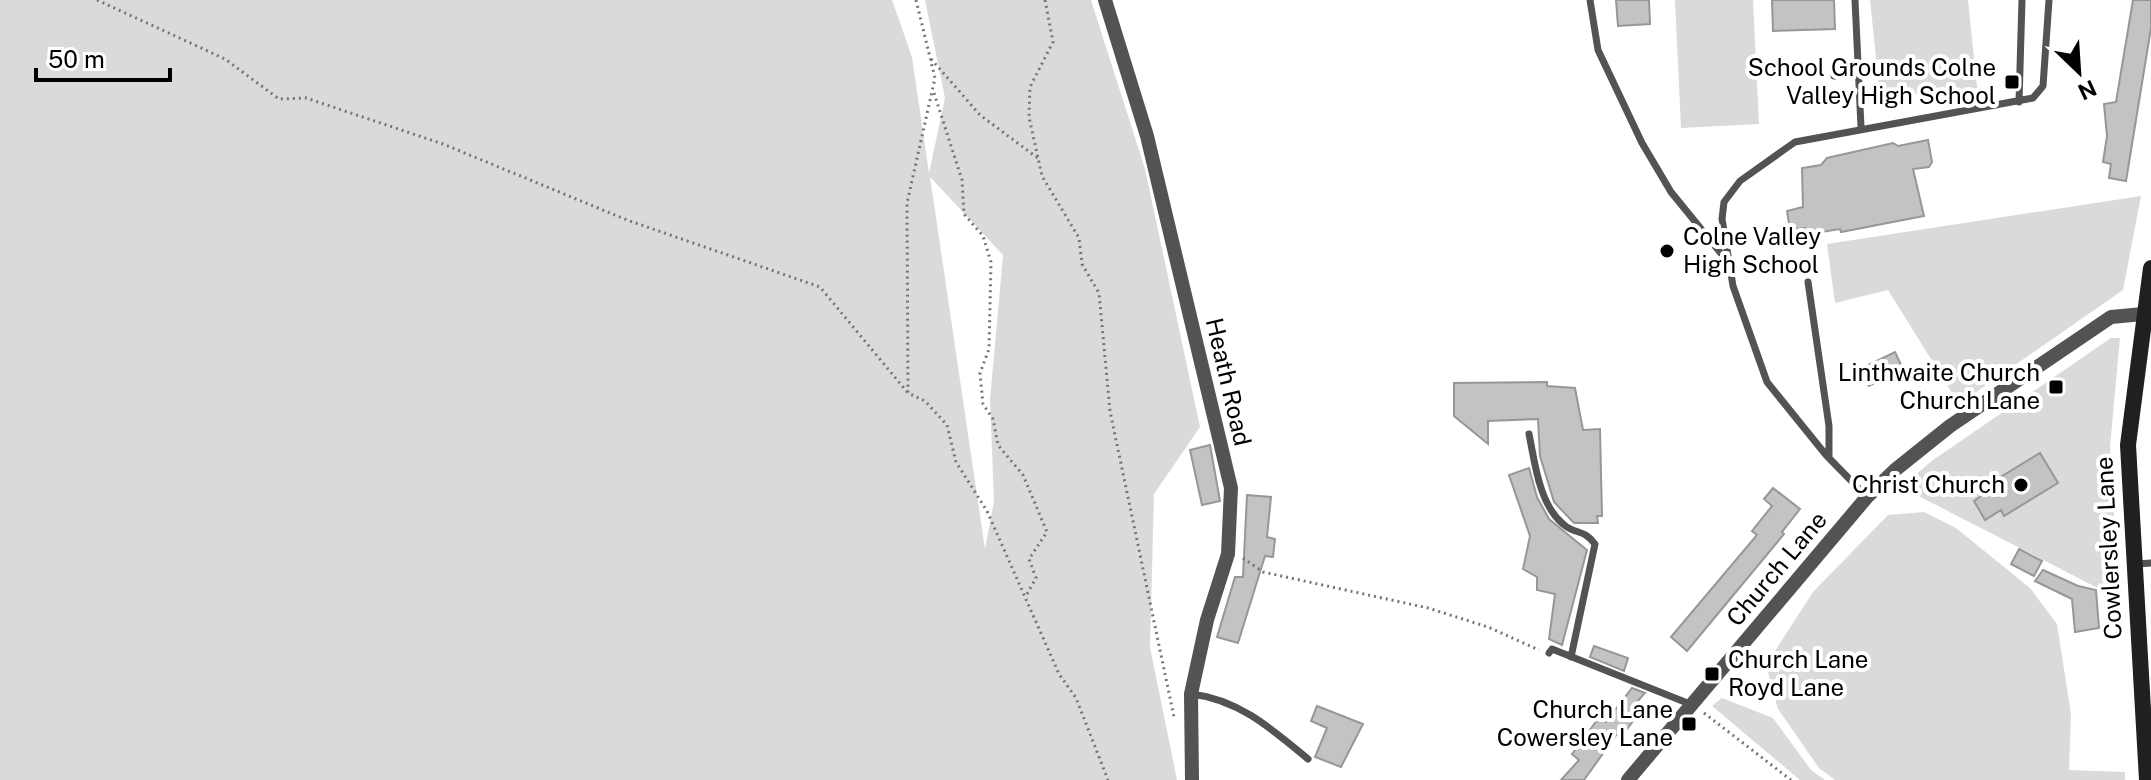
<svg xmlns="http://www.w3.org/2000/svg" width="2151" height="780" viewBox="0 0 2151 780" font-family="'Public Sans',sans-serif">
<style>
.green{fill:#dadada;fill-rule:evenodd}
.building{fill:#c3c3c3;stroke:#979797;stroke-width:2}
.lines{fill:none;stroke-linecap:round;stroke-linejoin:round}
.path{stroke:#757575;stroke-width:3;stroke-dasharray:2 4;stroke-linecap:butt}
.lane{stroke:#535353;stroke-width:7}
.street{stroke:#535353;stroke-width:14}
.secondary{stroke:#202020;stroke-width:16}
.poi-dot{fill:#000;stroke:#fff;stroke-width:3}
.labels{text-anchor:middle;stroke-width:8;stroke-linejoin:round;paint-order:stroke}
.poi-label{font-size:24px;fill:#000;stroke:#fff;text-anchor:end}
.street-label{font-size:24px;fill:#000;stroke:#fff}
</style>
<rect width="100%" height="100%" fill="#fff"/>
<path class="green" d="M0,0H892L912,57L929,173L945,98L925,0H1091L1145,169L1200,427L1154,494L1150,647L1177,780H0ZM930,177L1003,255L990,400L994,501L985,549Z
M1675,0H1753L1759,124L1681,128Z
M1870,0H1968L1977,88L1880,98Z
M2141,196L2123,290L1959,404L1888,290L1835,303L1827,244Z
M2111,338H2120L2110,446L2119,599L1901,487L1933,460Z
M1924,512L1956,528L2030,588L2057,624L2071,714L2069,770L2125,772V780H1835L1819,768L1778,709L1766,665L1813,592L1888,515Z
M1722,698L1773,718L1811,770L1825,780H1800L1712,706Z"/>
<path class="building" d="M1616,0H1649L1650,24L1618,26Z
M1772,0H1834L1835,29L1773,31Z
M2133,0H2151V28L2126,181L2109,178L2111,164L2103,162L2107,136L2104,104L2116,102Z
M1928,140L1932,162L1929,167L1913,169L1924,216L1841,232L1840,229L1803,235L1805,228L1790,230L1787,211L1803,207L1802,168L1821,165L1827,158L1893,143L1898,146Z
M1895,352L1903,369L1869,386L1860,369Z
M1547,382V386L1575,388L1583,430L1600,429L1602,516H1597L1598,523H1574L1554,502L1540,456L1538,419L1488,421V444L1454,416V383Z
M1210,445L1220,501L1202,505L1190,450Z
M2040,453L2058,483L2004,516L2001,510L1985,520L1974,501L1987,492L1984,487Z
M1529,468L1537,497L1549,519L1587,550L1562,645L1549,639L1555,594L1537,590V577L1523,569L1530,536L1509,475Z
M1773,488L1800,509L1782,532L1784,534L1687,651L1671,637L1757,535L1752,531L1772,506L1764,499Z
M1247,495L1271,497L1267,537L1275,539L1273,557L1265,556L1238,643L1217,637L1235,577H1243Z
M2019,549L2042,561L2034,576L2011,564Z
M2043,570L2078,586L2096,590L2099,628L2075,632L2072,599L2035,581Z
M1594,646L1628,658L1624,671L1590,657Z
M1632,688L1645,693L1636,703L1643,708L1621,737L1617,734L1584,780H1561L1579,760L1572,754L1606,708L1609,710L1605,723Z
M1317,706L1363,724L1341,767L1315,757L1327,728L1311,721Z"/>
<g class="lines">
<path class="path" d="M97,0L225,59L279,99L306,98L443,144L627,220L820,287L908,393
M916,0L935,78L907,203L908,393L925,401L947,425L956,462L987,511L1059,674L1076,698L1108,780
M1045,0L1053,42L1030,87L1029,117L1042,176L1079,238L1082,264L1099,293L1110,411L1174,717
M931,59L980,115L1039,159
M934,93L962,180L964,214L983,236L991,262L989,349L980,373L983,404L993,419L998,445L1023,475L1047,532L1029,559L1036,578L1026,596
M1243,558L1263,572L1428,608L1488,627L1539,650
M1704,713L1791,780"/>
<path class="lane" d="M1590,0L1598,50L1642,143L1671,192L1728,262
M1855,0L1861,127
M1834,76L1858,74
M2019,102L2022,0
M1808,282L1829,426V458
M1529,434C1535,463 1539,504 1563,524C1575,535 1583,528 1595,544L1571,657
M1867,497L1826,455L1767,382L1733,286L1722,219L1724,202L1740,181L1795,142L2033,98L2043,86L2049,0
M2137,564L2151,563
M1549,653L1552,649L1690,704
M1191,694C1238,699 1272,729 1308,759"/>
<path class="street" d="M1105,0L1147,136L1231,488L1228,554L1207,620L1191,694L1192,780
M1628,780L1867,497L1895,470L1950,426L2111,317L2143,314"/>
<path class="secondary" d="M2147,780L2128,445L2151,268"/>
</g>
<g class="poi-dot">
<rect x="2004" y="74" width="16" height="16" rx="4"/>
<circle cx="1667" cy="251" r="8"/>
<rect x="2048" y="379" width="16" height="16" rx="4"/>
<circle cx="2021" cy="485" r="8"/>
<rect x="1704" y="666" width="16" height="16" rx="4"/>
<rect x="1681" y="716" width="16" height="16" rx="4"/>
</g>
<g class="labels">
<g class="poi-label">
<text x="1996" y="76">School Grounds Colne<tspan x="1996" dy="28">Valley High School</tspan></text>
<text x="1683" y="245" text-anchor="start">Colne Valley<tspan x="1683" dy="28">High School</tspan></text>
<text x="2040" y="381">Linthwaite Church<tspan x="2040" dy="28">Church Lane</tspan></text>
<text x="2005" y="493">Christ Church</text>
<text x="1728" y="668" text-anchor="start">Church Lane<tspan x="1728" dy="28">Royd Lane</tspan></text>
<text x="1673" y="718">Church Lane<tspan x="1673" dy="28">Cowersley Lane</tspan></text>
</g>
<g class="street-label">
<text transform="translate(1228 382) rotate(77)" y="8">Heath Road</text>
<text transform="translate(2109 548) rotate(-93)" y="8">Cowlersley Lane</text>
<text transform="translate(1777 569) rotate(-50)" y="8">Church Lane</text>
</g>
</g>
<g transform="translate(2079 72) rotate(155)" stroke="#ffffff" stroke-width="6" paint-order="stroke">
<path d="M0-6L14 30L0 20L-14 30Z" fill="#000000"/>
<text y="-12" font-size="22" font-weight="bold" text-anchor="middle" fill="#000000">N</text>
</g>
<path d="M36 68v12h134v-12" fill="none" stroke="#000000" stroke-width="4"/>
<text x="48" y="68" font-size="24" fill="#000000" stroke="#ffffff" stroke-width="6" paint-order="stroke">50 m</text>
</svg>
